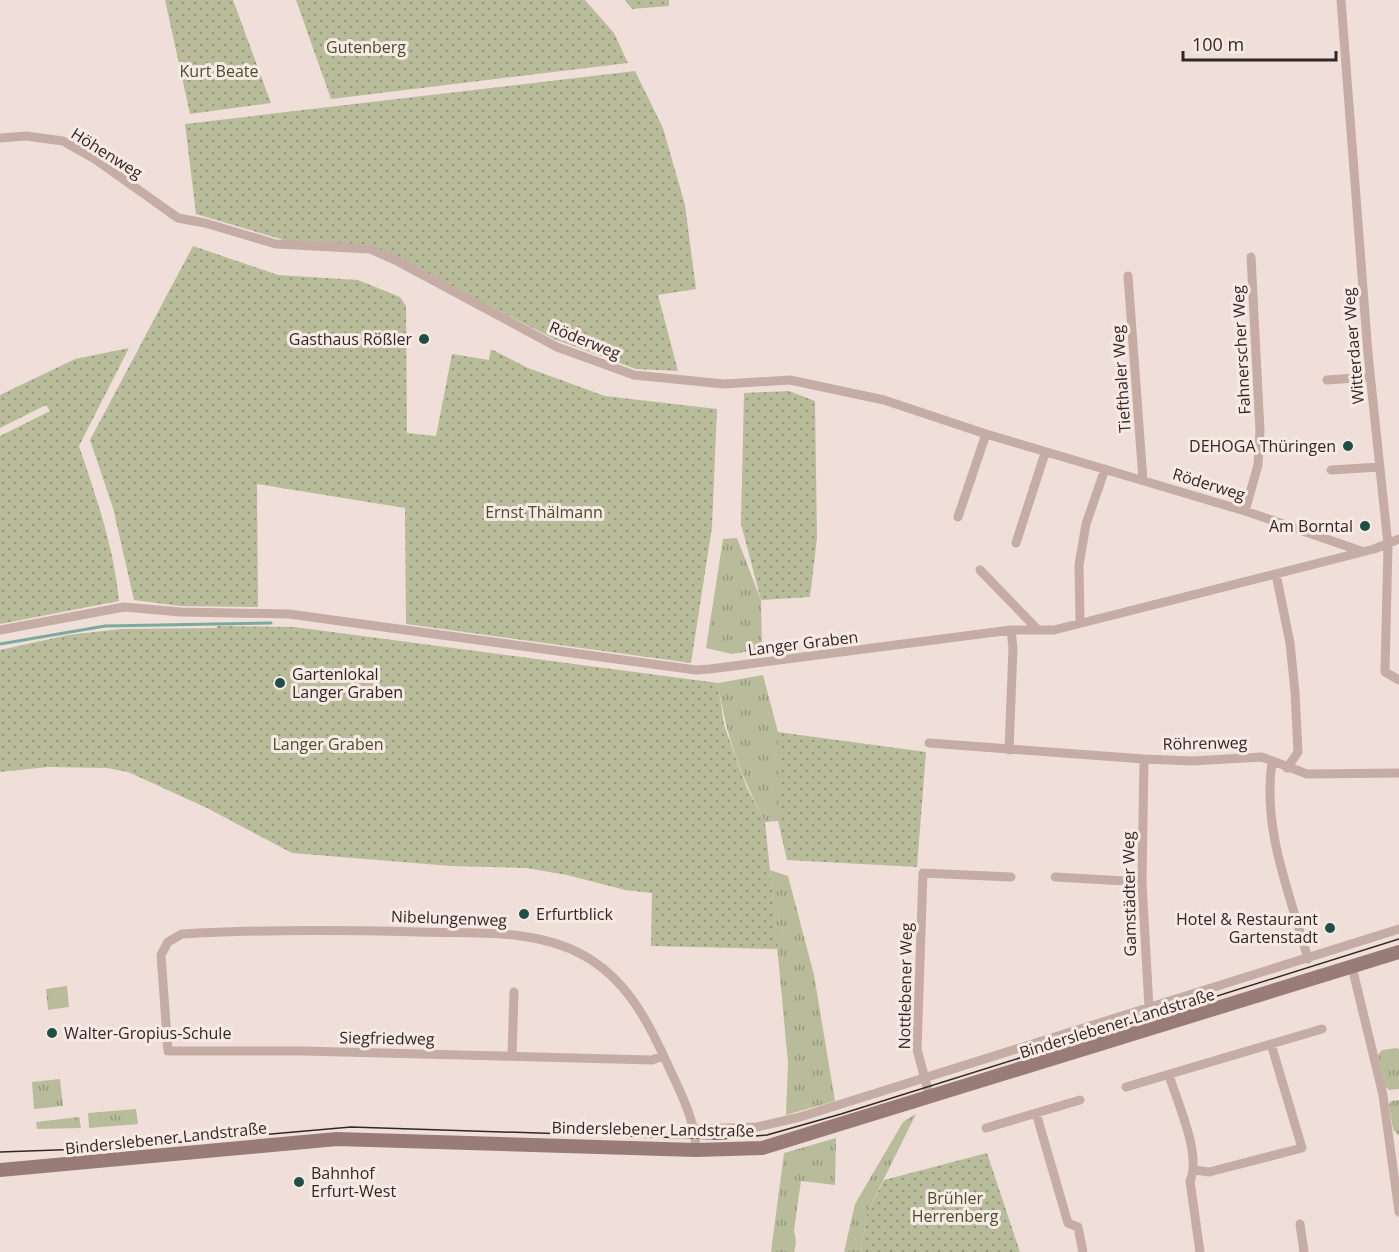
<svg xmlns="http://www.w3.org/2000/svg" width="1399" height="1252" viewBox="0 0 1399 1252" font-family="'Open Sans',sans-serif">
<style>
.grass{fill:url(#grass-tufts)}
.park{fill:url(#park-dots)}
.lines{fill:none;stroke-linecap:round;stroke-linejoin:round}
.stream{stroke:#7aa9a0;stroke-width:3}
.minor{stroke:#c5ada6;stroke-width:9}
.secondary{stroke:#997b77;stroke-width:14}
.tram{stroke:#322726;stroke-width:1.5}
.poi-dot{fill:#1f5048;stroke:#f7eae4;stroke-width:2}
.labels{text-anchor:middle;stroke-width:6;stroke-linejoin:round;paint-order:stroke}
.park-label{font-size:16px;fill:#4a4e2c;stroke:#f7eae4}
.street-label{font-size:16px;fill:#322726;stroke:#f7eae4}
.poi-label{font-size:16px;fill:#322726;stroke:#f7eae4;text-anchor:end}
</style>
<defs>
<pattern id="grass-tufts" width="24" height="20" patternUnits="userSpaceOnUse" patternTransform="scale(1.5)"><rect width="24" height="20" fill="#b9bc9a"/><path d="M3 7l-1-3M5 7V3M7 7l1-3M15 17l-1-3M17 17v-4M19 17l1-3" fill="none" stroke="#97997d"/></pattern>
<pattern id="park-dots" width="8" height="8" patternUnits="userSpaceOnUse" patternTransform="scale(1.5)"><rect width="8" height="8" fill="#b9bc9a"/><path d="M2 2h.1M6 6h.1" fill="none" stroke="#97997d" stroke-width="1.8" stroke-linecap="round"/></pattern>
</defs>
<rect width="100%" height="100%" fill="#efdfd8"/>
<path class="grass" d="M737,538L761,600L762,649L732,654L706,648L723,539Z
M763,675L778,732V821L765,822C740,774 726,736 718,683Z
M770,870L788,876L814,975L835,1101L786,1115L788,1063Z
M67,986L69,1007L48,1010L46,989Z
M1396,1048L1399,1049V1089L1389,1090L1385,1086L1378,1055L1382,1050Z
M60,1079L63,1106L34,1109L32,1082Z
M1399,1100V1136L1393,1129L1389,1105L1391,1101Z
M136,1109L138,1124L89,1128L88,1113Z
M916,1114L867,1213L861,1252H844L855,1204L903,1122Z
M79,1117L81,1128L37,1129L36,1122Z
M836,1138L835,1185L801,1181L794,1230L796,1243L794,1252H771L784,1153Z"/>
<path class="park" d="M165,0H233L271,103L190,114Z
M296,0H585L614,33L628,63L331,99Z
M625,0H669V6L632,9Z
M635,71L663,128L685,205L696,289L658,295L678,371L636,369L554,339L371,245L287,241L196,214L185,124Z
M193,246L278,275L358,280L400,297L406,306L407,433L436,436L452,354L489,360L491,349L528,368L605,396L717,409L712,527L691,663L406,624L405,508L257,484L258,607L180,606L134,600L113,508L90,440Z
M129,348L79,446C96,497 114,547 119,601L0,624V436L50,411L46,405L0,428V395L75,359Z
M789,391L815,401L817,538L810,597L761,600L741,524L744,393Z
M217,626L294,627L718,683L724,725L747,788L765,822L778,949L651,946L652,893L625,890L567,875L526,868L451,866L292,853L207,808L128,772L107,768L48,767L0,772V650L68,635L121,629L217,628Z
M778,732L926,752L917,867L787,860L778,821Z
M987,1153L1020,1252H861L867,1213L884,1180Z"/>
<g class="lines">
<path class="stream" d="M0,644L105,626L271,623"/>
<path class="minor" d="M1341,0L1368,354L1388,545L1385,672L1399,680
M0,138L26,136L63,141L95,159L178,218L205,223L276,244L370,249L397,261L557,347L634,375L724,384L790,380L884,400L986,434L1245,511L1361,551
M1128,276L1143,480
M1327,380L1370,377
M1331,470L1380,467
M1245,511L1258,465L1260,431L1251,257
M958,517L986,434
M1016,543L1045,453
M980,570L1038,630
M1276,574L1290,643L1295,692L1298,752L1287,768
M1080,622L1079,565L1086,524L1105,469
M0,630L124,607L181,612L289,614L696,670L710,669L1011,630H1054L1374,549L1399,539
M929,743L1144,759L1192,761L1262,757L1307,774L1399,773
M1009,750L1013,648L1011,630
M1144,759L1142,882L1149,1008L1154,1029
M1272,762C1262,830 1290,894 1308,959
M1055,877L1142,882
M1352,967L1383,1095L1399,1212
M512,1055L514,992
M663,1056L652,1060L303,1051H168L161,955L168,942L182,934C262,929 339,930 419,932C474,934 534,928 583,955C625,978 647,1019 666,1061C679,1090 695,1117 696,1150
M1169,1075C1177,1102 1202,1155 1190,1181L1200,1252
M1126,1087L1322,1029
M930,1098L917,1049L923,873L1011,877
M1036,1113L1068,1223L1078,1227L1083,1252
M986,1128L1080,1100
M695,1129L757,1127L800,1117L1399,929
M1195,1170L1209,1172L1302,1148L1271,1044
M1300,1224L1304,1252"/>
<path class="secondary" d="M0,1170L337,1139L696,1150L762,1148L1399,952"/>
<path class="tram" d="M0,1152L113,1148L351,1127L720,1139L767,1135L841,1114L1399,939"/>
</g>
<g class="poi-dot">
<circle cx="424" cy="339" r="6"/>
<circle cx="1348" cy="446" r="6"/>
<circle cx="1365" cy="526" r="6"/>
<circle cx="280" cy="683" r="6"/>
<circle cx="524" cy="914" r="6"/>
<circle cx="1330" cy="928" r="6"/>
<circle cx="52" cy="1033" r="6"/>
<circle cx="299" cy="1182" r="6"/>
</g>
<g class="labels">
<g class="park-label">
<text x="366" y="53">Gutenberg</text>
<text x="219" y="77">Kurt Beate</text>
<text x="544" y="518">Ernst Thälmann</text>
<text x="328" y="750">Langer Graben</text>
<text x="955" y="1204">Brühler<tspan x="955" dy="18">Herrenberg</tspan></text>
</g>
<g class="street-label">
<text transform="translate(107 153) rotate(32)" y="6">Höhenweg</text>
<text transform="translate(585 340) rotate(22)" y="6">Röderweg</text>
<text transform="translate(1353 346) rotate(-95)" y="6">Witterdaer Weg</text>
<text transform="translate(1241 350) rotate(-93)" y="6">Fahnerscher Weg</text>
<text transform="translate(1121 379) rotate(-94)" y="6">Tiefthaler Weg</text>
<text transform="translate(1209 484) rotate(17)" y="6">Röderweg</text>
<text transform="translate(803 643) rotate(-7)" y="6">Langer Graben</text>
<text transform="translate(1205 743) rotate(-1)" y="6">Röhrenweg</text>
<text transform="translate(1129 894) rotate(-91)" y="6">Gamstädter Weg</text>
<text transform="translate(449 918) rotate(2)" y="6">Nibelungenweg</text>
<text transform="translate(905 986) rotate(-89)" y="6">Nottlebener Weg</text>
<text transform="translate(1117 1023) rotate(-17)" y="6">Binderslebener Landstraße</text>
<text transform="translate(387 1038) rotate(1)" y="6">Siegfriedweg</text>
<text transform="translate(653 1129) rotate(1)" y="6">Binderslebener Landstraße</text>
<text transform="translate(166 1138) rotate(-6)" y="6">Binderslebener Landstraße</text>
</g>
<g class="poi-label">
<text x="412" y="345">Gasthaus Rößler</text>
<text x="1336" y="452">DEHOGA Thüringen</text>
<text x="1353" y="532">Am Borntal</text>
<text x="292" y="680" text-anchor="start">Gartenlokal<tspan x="292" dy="18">Langer Graben</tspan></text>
<text x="536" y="920" text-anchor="start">Erfurtblick</text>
<text x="1318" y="925">Hotel &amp; Restaurant<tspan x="1318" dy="18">Gartenstadt</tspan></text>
<text x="64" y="1039" text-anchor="start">Walter-Gropius-Schule</text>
<text x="311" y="1179" text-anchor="start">Bahnhof<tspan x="311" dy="18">Erfurt-West</tspan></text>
</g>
</g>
<path d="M1183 51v9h153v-9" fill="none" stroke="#322726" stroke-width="3"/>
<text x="1192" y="51" font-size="18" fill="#322726" stroke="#f7eae4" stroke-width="4.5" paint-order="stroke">100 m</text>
</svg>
